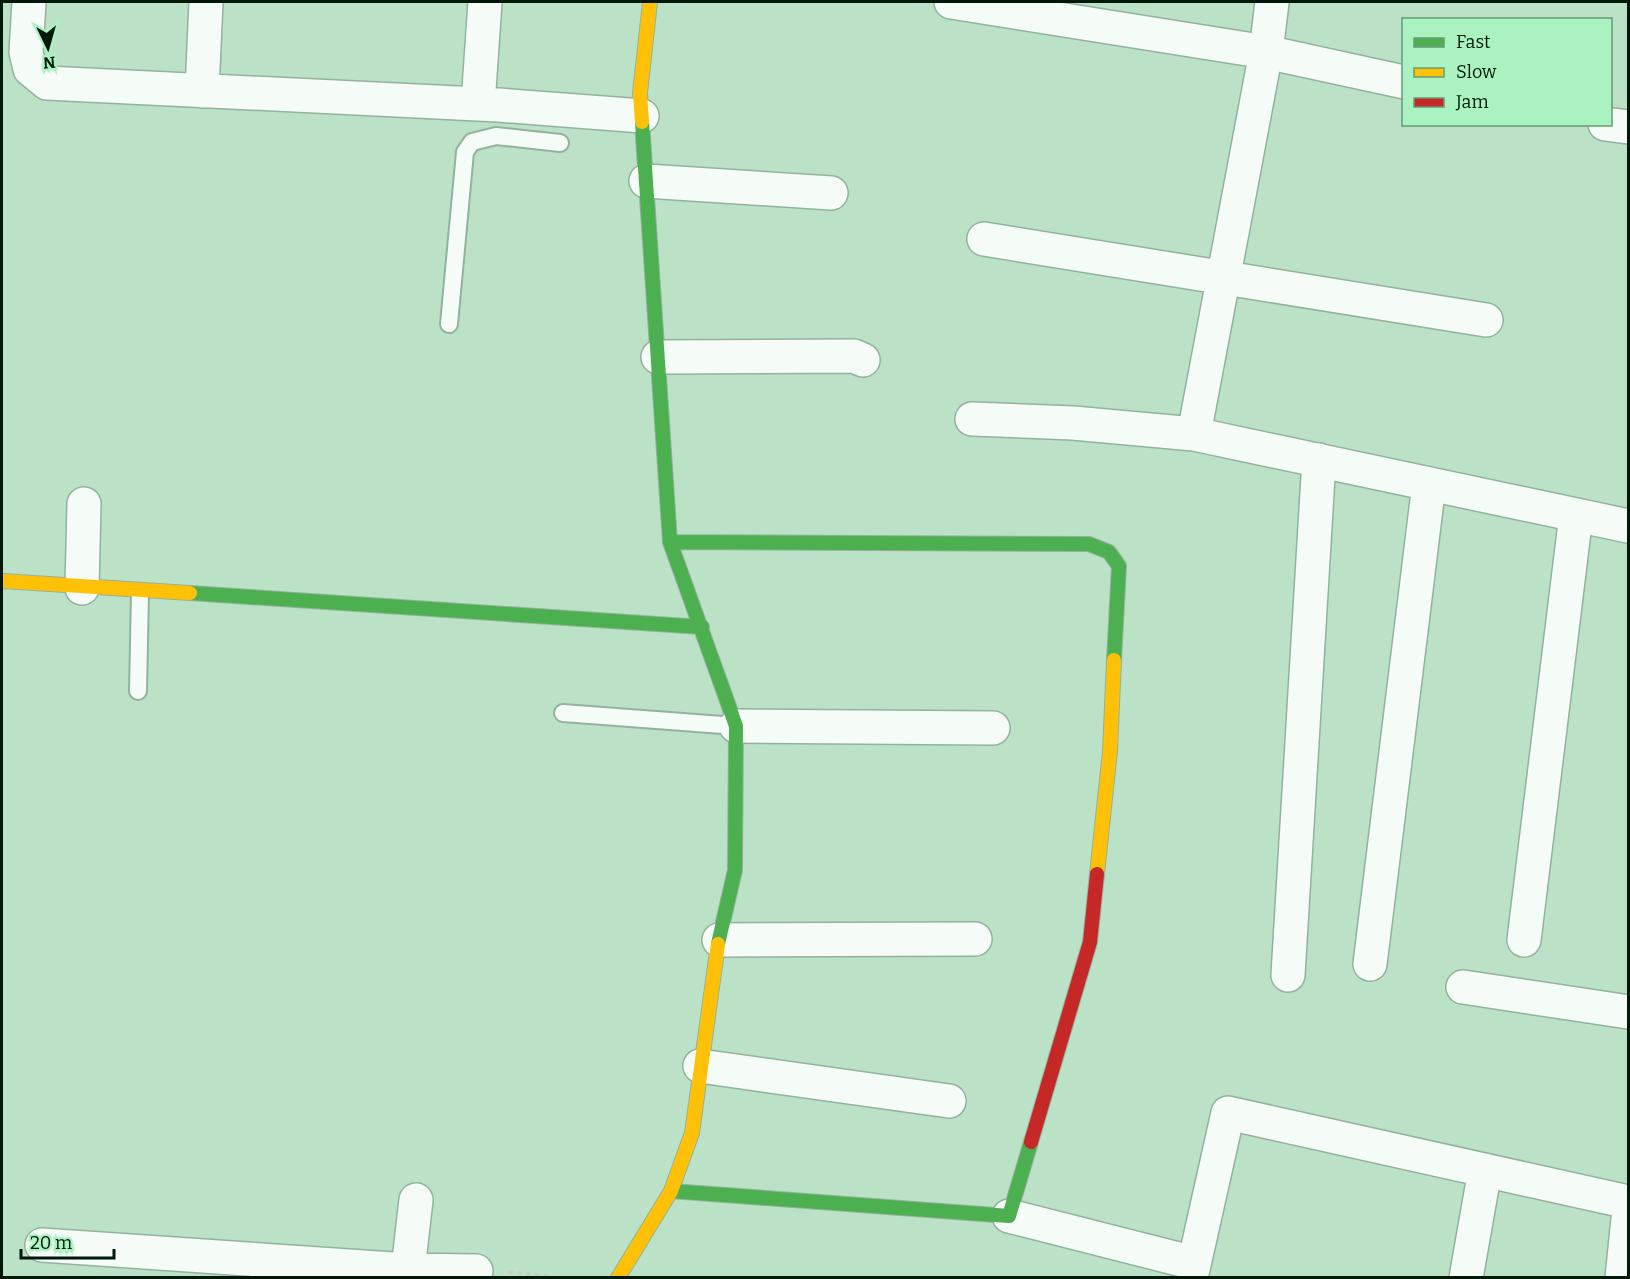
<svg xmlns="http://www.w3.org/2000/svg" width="1630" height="1279" viewBox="0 0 1630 1279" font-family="Bitter,serif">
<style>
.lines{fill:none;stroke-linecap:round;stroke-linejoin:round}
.lane-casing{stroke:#93b29d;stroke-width:20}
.street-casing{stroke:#93b29d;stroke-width:36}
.fast-casing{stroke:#93b29d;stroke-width:16}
.slow-casing{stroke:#93b29d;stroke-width:16}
.jam-casing{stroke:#93b29d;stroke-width:16}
.path{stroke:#c2cec6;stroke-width:4;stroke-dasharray:4.5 4.5;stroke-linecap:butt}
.lane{stroke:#f5fbf7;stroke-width:16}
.street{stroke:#f5fbf7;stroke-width:33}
.fast{stroke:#4caf50;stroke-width:14}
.slow{stroke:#ffc107;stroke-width:14}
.jam{stroke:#c62828;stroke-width:14}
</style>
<rect width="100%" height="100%" fill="#bbe2c7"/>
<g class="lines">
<g class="lane-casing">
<path id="lane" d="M449,324L465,152L472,142L496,136L560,143
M138,691L140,592
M563,713L736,726"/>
</g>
<g class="street-casing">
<path id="street" d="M29,2L26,52L30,69L47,83L498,105L642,116
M951,2L1266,52L1404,82
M202,91L206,2
M478,104L485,2
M1605,124L1628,127
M646,181L831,193
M984,239L1486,320
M658,357L854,356L863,360
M972,419L1073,423L1194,434L1266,52L1272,2
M1194,434L1628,526
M82,588L84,504
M736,726L993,728
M719,940L975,939
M1524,940L1576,515
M1370,964L1429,484
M1288,975L1319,460
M1463,987L1628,1012
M700,1066L949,1101
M1009,1216L1194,1263
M42,1245L408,1270L476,1271
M407,1278L416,1200
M1191,1278L1228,1113L1628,1202
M1466,1278L1485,1170
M1622,1278L1628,1219"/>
</g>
<g class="fast-casing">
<path id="fast" d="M642,122L670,542L736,726L735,870L718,944
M670,542L1089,544L1109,552L1119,566L1114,660
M190,593L702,627
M671,1191L1009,1216L1031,1142"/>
</g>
<g class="slow-casing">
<path id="slow" d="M642,122L640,93L650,2
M2,581L190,593
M1097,874L1110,751L1114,660
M618,1278L671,1191L692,1133L718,944"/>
</g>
<g class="jam-casing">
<path id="jam" d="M1031,1142L1090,942L1097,874"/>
</g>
<path class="path" d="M508,1272L558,1278"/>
<use href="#lane" class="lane"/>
<use href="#street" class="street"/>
<use href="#fast" class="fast"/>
<use href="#slow" class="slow"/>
<use href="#jam" class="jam"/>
</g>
<rect width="1630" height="1279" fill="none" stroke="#001808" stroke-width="6"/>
<rect x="1402" y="18" width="210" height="108" fill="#abf2c1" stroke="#679b77" stroke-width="1.5"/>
<rect x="1414" y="38" width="30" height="9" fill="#4caf50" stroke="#679b77" stroke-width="1.5"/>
<text x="1456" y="48" font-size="18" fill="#001808">Fast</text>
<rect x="1414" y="68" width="30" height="9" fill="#ffc107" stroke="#679b77" stroke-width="1.5"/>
<text x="1456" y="78" font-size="18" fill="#001808">Slow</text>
<rect x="1414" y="98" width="30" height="9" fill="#c62828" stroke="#679b77" stroke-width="1.5"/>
<text x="1456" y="108" font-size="18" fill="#001808">Jam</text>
<g transform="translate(48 48) rotate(175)" stroke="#abf2c1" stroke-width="4.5" paint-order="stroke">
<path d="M0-4.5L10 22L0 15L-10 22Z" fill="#001808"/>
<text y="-9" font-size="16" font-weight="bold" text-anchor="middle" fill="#001808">N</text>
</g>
<path d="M21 1249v9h93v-9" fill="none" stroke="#001808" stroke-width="3"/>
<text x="30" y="1249" font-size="18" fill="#001808" stroke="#abf2c1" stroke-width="4.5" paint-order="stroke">20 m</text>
</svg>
